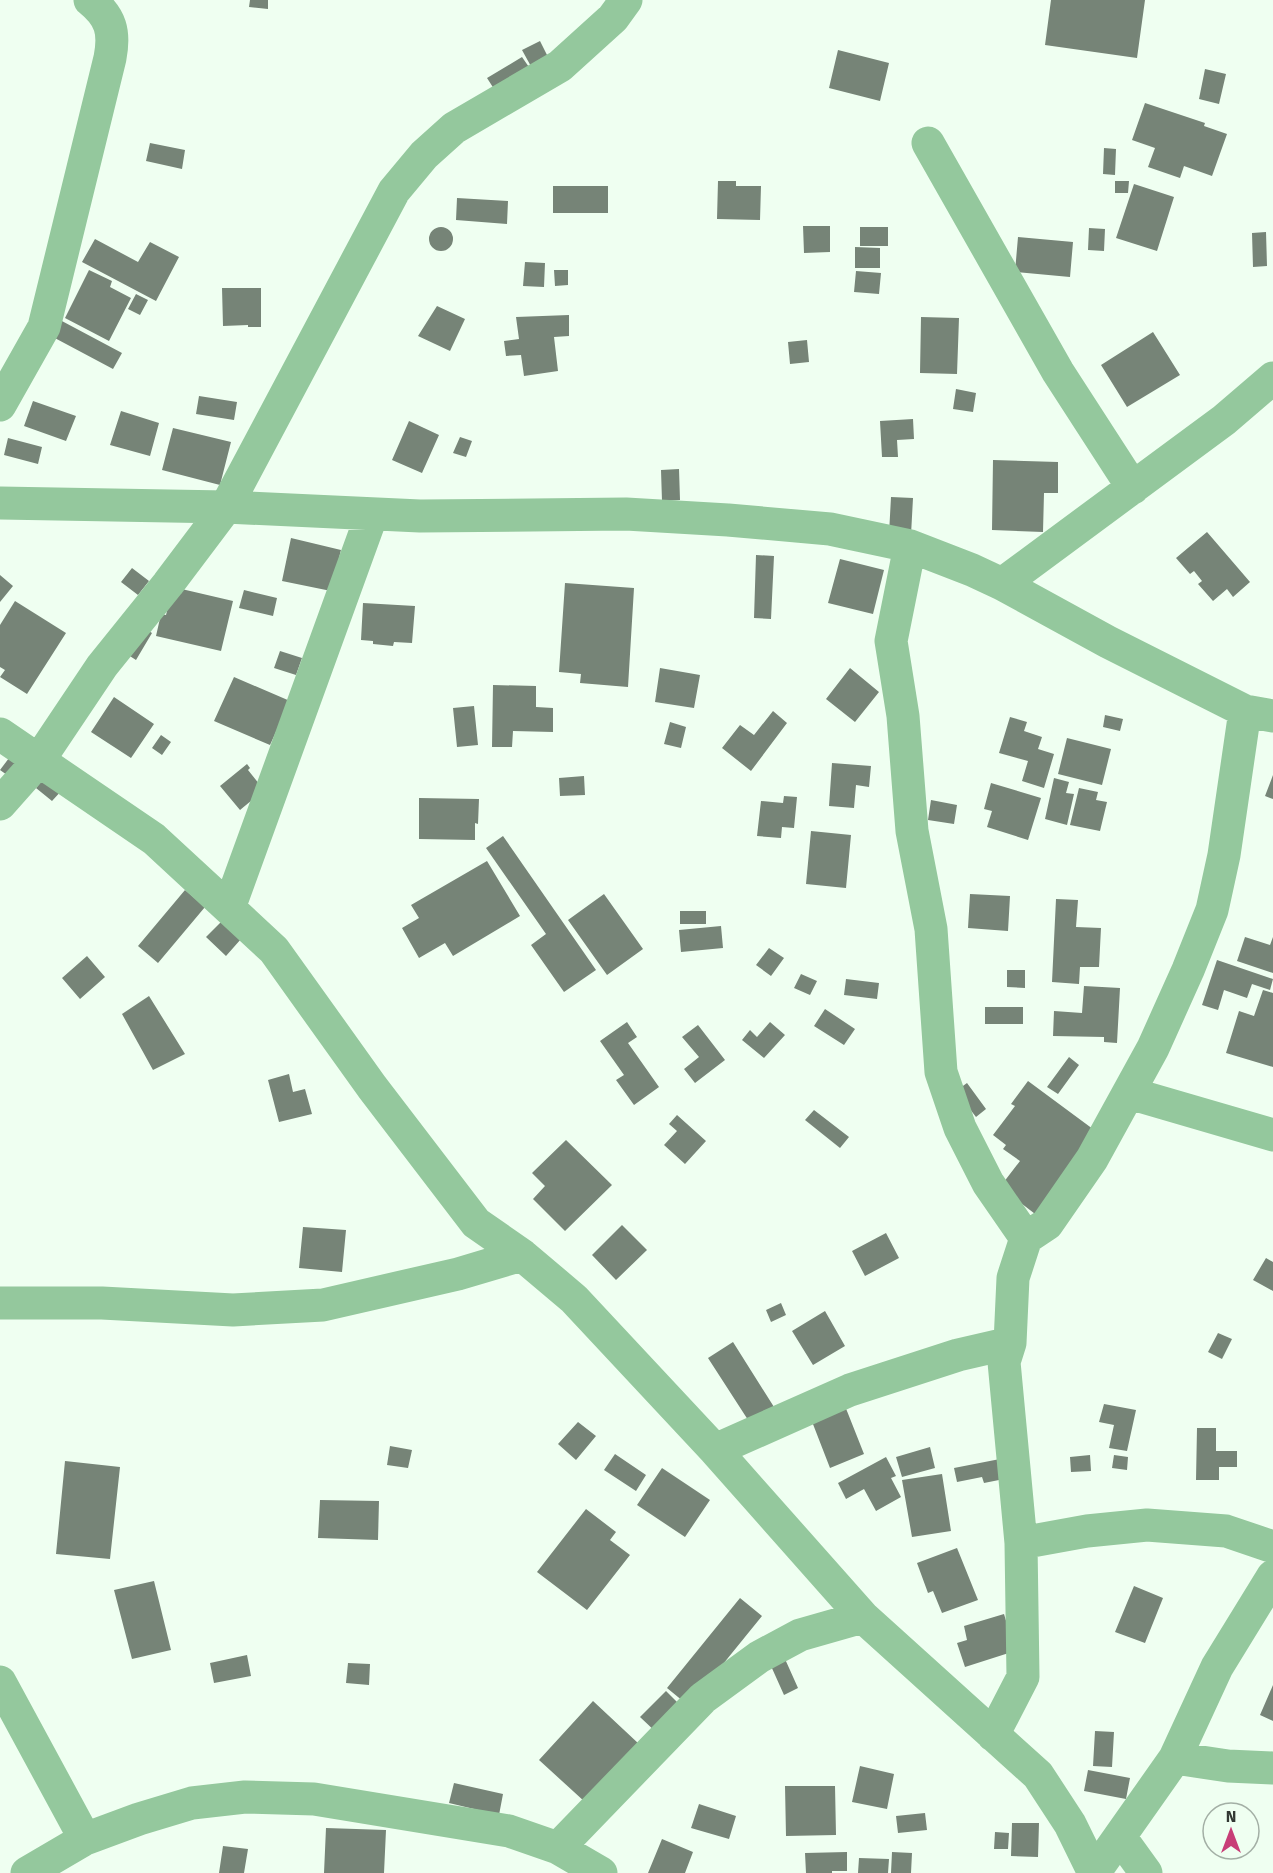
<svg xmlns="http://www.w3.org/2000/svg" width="1273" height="1873" viewBox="0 0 1273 1873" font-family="'Fira Sans',sans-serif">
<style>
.building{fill:#768477}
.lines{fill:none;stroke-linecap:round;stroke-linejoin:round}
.minor{stroke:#94c89d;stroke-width:33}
</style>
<rect width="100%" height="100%" fill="#effff1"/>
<path class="building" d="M250,0H268V9L249,7Z
M1051,0H1145L1137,58L1045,45Z
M540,41L550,61L533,70L522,50Z
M838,50L889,63L880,101L829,88Z
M522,57L531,70L496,92L487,78Z
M1205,69L1226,74L1219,104L1199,99Z
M1145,103L1205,123L1204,126L1227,134L1212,176L1184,166L1180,178L1148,167L1155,148L1132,140Z
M150,143L185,150L182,169L146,161Z
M1104,148L1116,149L1115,175L1103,174Z
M718,181H736V186H761L760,220L717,219Z
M1115,181H1129L1128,193H1115Z
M1134,184L1174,197L1157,251L1116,238Z
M553,186H608V213H553Z
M457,198L508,201L507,224L456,220Z
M803,226H830V252L804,253Z
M860,227H888V246H860Z
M429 239a12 12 0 1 1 24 0a12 12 0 1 1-24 0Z
M1089,228L1105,229L1104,251L1088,250Z
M1266,232L1267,266L1253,267L1252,233Z
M1018,237L1073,242L1070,277L1015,272Z
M95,239L138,262L150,242L179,257L156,301L82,262Z
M855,247L880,248V268H855Z
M525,262L545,263L544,287L523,286Z
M89,270L112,281L110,287L131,298L109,341L65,318Z
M554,270H568V285L555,286Z
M856,271L881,273L879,294L854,292Z
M222,288H261V327H248V325L223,326Z
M136,294L148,300L140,315L128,309Z
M437,306L465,319L450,351L418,336Z
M569,315V336L554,337L558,371L524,376L521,355L506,356L504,341L519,339L516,317Z
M921,317L959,318L957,374L920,373Z
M60,320L122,353L113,369L51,336Z
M1153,332L1180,375L1127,407L1101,365Z
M807,340L809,362L790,364L788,342Z
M956,389L976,393L973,412L953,409Z
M199,396L237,402L234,420L196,414Z
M33,401L76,416L66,441L24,426Z
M121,411L159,423L150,456L110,445Z
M913,419L914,439L897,440L898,457H882L880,421Z
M409,421L439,435L422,473L392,460Z
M173,428L231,442L220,485L162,470Z
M460,437L472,441L466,457L453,453Z
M8,438L42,447L38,464L4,455Z
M993,460L1058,462V493H1044L1043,532L992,530Z
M679,469L680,500L662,501L661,470Z
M891,497L913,498L911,535L889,534Z
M1207,532L1250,582L1233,597L1227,589L1213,601L1198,584L1202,581L1194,571L1190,574L1176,558Z
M291,538L341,550L331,591L282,581Z
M756,555L774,556L771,619L754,618Z
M840,559L884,570L873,614L828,603Z
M132,568L149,581L138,595L121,582Z
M0,575L13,586L0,602Z
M565,583L634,588L628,687L580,683L581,674L559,672Z
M173,587L233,601L221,651L156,636L161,614L166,615Z
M244,590L277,598L273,616L239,608Z
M15,601L66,633L27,694L0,677L5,670L0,667V625Z
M363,603L415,606L412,643L394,642L393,646L373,644V641L361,640Z
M139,625L152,633L136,660L122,651Z
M280,651L302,658L296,675L274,668Z
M660,668L700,675L694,708L655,702Z
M850,668L879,692L855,722L826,699Z
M234,677L290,701L270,745L214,721Z
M493,685L536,686V707L553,708V732L513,731L512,747H492Z
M114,697L154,724L131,758L91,732Z
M474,706L478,745L457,747L453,708Z
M773,711L787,723L751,771L722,748L740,725L754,735Z
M1105,715L1123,719L1120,731L1103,727Z
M1010,717L1027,722L1024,731L1042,737L1038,749L1054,754L1044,788L1022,781L1028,761L999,753Z
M670,722L686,727L681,748L664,744Z
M161,735L171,742L162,755L152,748Z
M1067,738L1111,749L1102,785L1058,774Z
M12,754L29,765L17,782L0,770Z
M832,763L871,766L869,787L856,785L854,808L829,806Z
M247,764L250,768L248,770L264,790L240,810L220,786Z
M47,775L63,789L52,801L36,788Z
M1273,775V799L1265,796Z
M584,776L585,795L560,796L559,778Z
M1054,778L1069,782L1066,793L1074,794L1067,825L1045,819Z
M991,783L1041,798L1028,840L987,827L992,811L984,809Z
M1079,788L1098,792L1096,800L1107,802L1100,831L1070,825Z
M784,796L797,797L794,828L782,827L781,838L757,836L761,801L783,803Z
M419,798L479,799L478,824L475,823V840L419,839Z
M931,800L957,805L954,824L928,820Z
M811,831L851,835L846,888L806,884Z
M503,836L596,970L564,992L531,945L546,934L486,848Z
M487,861L520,916L453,956L445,943L419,958L402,928L419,918L411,905Z
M185,890L205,907L158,963L138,946Z
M604,894L643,949L607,975L568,920Z
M970,894L1010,896L1008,931L968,928Z
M1056,899L1078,900L1076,927L1101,928L1099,967H1080L1079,984L1052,982Z
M680,911H706V924H680Z
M222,921L241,939L226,956L206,937Z
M721,926L723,948L681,952L679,930Z
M1245,937L1270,945L1273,937V973L1237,961Z
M769,948L784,958L771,976L756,965Z
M87,956L105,977L80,999L62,978Z
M1217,960L1273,979L1270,990L1252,984L1247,998L1224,990L1218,1010L1202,1005Z
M1007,970H1025V988L1007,987Z
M801,974L817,981L810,995L794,988Z
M846,979L879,983L877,999L844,995Z
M1084,986L1120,988L1117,1043L1104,1042V1037L1053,1036L1054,1011L1082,1013Z
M1263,990L1273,993V1067L1226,1053L1239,1011L1254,1016Z
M149,996L185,1054L153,1070L122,1014Z
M985,1007H1023V1024H985Z
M825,1009L855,1029L844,1045L814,1026Z
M627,1022L637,1037L628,1043L659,1087L634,1105L616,1080L624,1075L600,1041Z
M770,1022L785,1035L764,1058L742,1040L750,1030L757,1037Z
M698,1025L725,1060L695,1083L684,1069L699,1057L682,1037Z
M1069,1057L1079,1065L1058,1094L1047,1087Z
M289,1074L293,1092L305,1089L312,1114L279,1122L268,1080Z
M1028,1081L1101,1135L1039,1217L1000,1187L1020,1161L1003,1149L1006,1145L993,1135L1015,1106L1011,1104Z
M967,1083L986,1109L976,1117L956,1091Z
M814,1110L849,1137L840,1148L805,1120Z
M677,1115L706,1141L685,1164L664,1145L677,1131L669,1124Z
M566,1140L612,1185L565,1231L533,1199L545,1186L532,1173Z
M622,1225L647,1250L616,1280L592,1255Z
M303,1227L346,1230L342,1272L299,1268Z
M886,1233L899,1258L865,1276L852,1251Z
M1266,1258L1273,1262V1291L1253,1280Z
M781,1303L786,1315L771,1322L766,1310Z
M825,1311L845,1346L813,1365L792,1331Z
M1218,1333L1232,1339L1222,1359L1208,1352Z
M733,1342L774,1407L750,1423L708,1358Z
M1104,1404L1136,1410L1127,1451L1109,1448L1114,1425L1099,1422Z
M845,1406L864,1454L830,1468L811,1419Z
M578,1422L596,1436L576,1460L558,1444Z
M1197,1428H1216V1451H1237V1467H1219V1480H1196Z
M390,1446L412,1450L408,1468L387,1465Z
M930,1447L935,1468L902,1477L896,1457Z
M615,1454L646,1475L636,1491L604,1470Z
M1090,1455L1091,1471L1071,1472L1070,1457Z
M1114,1455L1128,1457L1127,1470L1112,1468Z
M886,1457L896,1476L891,1478L901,1497L876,1511L864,1489L846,1499L838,1483Z
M1000,1459L1004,1479L984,1483L982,1477L957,1482L954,1468Z
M65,1461L120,1467L110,1559L56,1554Z
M662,1468L710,1500L685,1537L637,1505Z
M942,1474L951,1531L912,1537L902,1480Z
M320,1500L379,1501L378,1540L318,1538Z
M586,1509L616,1532L610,1540L630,1555L587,1610L537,1572Z
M957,1548L978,1600L942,1613L933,1591L928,1593L917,1563Z
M154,1581L171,1650L132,1659L114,1590Z
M1134,1586L1163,1598L1145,1643L1115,1632Z
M740,1598L762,1616L689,1706L667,1688Z
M1004,1614L1015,1651L965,1667L957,1643L967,1640L964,1626Z
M247,1655L251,1676L214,1683L210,1663Z
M785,1659L798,1688L784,1695L771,1666Z
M348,1663L370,1664L369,1685L346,1683Z
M1273,1685V1721L1260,1715Z
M666,1691L683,1708L658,1734L640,1717Z
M593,1701L639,1744L585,1802L539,1760Z
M1095,1731L1114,1732L1112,1767L1093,1766Z
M860,1766L894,1774L887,1809L852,1802Z
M1088,1770L1130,1778L1126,1799L1084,1791Z
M454,1783L503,1794L499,1815L449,1803Z
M785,1786H835L836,1835L786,1836Z
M699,1804L736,1816L729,1839L691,1828Z
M925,1813L927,1830L898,1833L896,1816Z
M1012,1823H1039L1038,1857L1011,1856Z
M326,1828L386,1830L384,1873H324Z
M995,1832L1009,1833L1008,1849H994Z
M662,1839L693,1852L685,1873H648Z
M223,1846L248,1849L244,1873H219Z
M847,1852V1871H832V1873H806L805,1853Z
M892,1852L912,1853L911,1873H891Z
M859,1858L889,1859L888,1873H858Z"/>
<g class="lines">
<path class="minor" d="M928,143L1058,372L1133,488
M0,405L44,327L110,58C115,32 111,17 90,0
M0,503L226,507L420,516L626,514L728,520L830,529L910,546L972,570L1002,584L1108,642L1245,711L1273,716
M910,546L891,641L903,716L912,831L931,929L941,1072L960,1128L988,1183L1026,1238
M1002,584L1224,420L1273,378
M0,734L154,839L274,950L372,1087L476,1223L522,1255L574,1299L715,1450L863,1617L1038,1775L1070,1824L1094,1873
M0,804L39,760L102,666L168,584L226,507L394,191L424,155L454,128L560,66L613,18L626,0
M229,908L372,514
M1129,1093L1273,1135
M0,1303H102L233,1310L323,1305L458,1274L522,1255
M715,1450L850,1390L958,1355L1010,1343
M1021,1543L1087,1531L1147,1525L1226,1531L1273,1547
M0,1682L85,1839
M993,1735L1023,1677L1021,1543L1004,1362L1010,1343L1013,1278L1026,1238L1047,1224L1092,1159L1153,1048L1188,970L1212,910L1224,855L1245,711
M1175,1758L1228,1766L1273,1768
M1120,1837L1146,1873
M558,1848L703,1698L759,1657L800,1635L863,1617
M27,1873L85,1839L139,1819L192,1803L245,1797L314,1799L509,1831L558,1848L601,1873
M1094,1873L1175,1758L1217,1667L1273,1576"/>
</g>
<g transform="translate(1231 1831)"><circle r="28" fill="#effff1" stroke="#a3afa5" stroke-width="1.5"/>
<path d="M0-4.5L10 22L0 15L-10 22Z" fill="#c83e77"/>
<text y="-9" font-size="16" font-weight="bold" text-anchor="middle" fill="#323833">N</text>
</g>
</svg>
